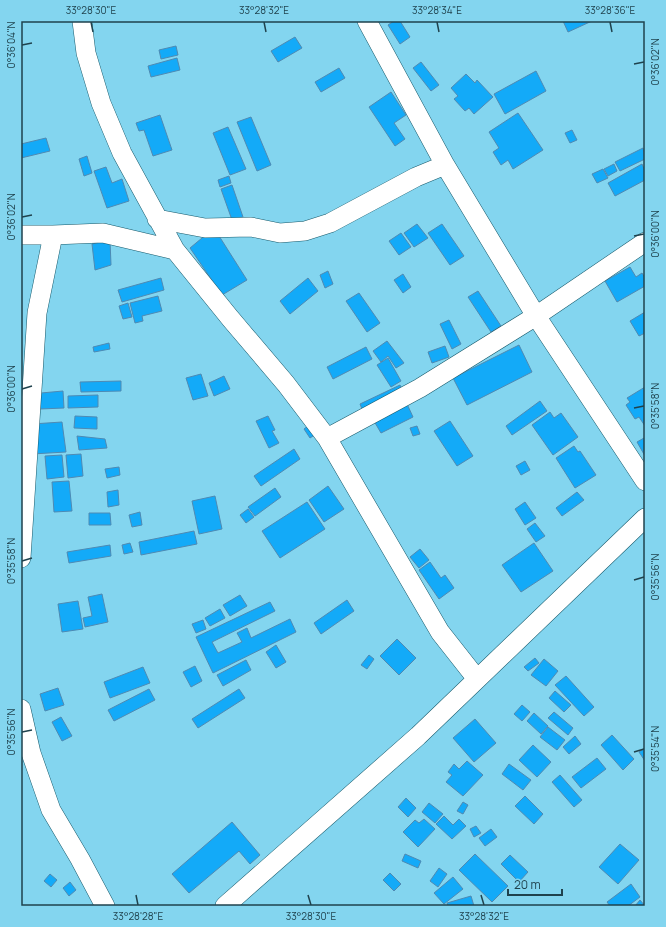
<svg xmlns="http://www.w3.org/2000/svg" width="666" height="927" viewBox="0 0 666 927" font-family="Manrope,sans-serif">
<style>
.building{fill:#13aaf8;stroke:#4e8ab3}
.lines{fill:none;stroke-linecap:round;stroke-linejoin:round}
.minor-casing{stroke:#175a6c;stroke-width:20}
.minor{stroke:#fff;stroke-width:19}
.ticks{fill:none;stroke:#1f424d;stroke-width:1.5}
.neatline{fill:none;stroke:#1f424d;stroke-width:1.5}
.ticks-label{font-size:10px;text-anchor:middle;fill:#1f424d}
</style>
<rect width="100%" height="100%" fill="#83d5ef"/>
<path class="building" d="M394,21H400L410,37L400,44L388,25Z
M563,21H592L568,32Z
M295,37L302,48L278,62L271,51Z
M176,46L178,55L161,59L159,50Z
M177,58L180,70L151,77L148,66Z
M421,62L439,85L431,91L413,68Z
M339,68L345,78L321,92L315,82Z
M536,71L546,91L505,114L494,94Z
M466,74L475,83L477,80L493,97L474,114L469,108L465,111L454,99L458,96L451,88Z
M391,92L406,115L394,123L405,139L395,146L369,107Z
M518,113L543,150L513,169L508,160L501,165L493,152L499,148L489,132Z
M160,115L172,150L153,156L144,130L139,131L136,123Z
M251,117L271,165L257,171L237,122Z
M228,127L246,169L230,175L213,133Z
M572,130L577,140L570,143L565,133Z
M46,138L50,151L21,158V144Z
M643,148L645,159L620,171L615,162Z
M87,156L92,173L84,176L79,159Z
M614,164L617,171L608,176L604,169Z
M642,164L645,171V180L615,196L608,183Z
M106,167L112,183L122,179L129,201L107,208L94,171Z
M603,169L608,178L597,183L592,174Z
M229,176L231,183L220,187L218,180Z
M232,185L243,217L232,220L221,189Z
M417,224L428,238L414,247L404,233Z
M442,224L464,256L450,265L428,233Z
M214,228L247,280L222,295L190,248Z
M401,233L411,247L399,255L389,241Z
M110,240L111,265L95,270L92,244Z
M630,267L636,277L642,273L645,278V286L617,302L605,281Z
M328,271L333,284L325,288L320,275Z
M403,274L411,287L403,293L394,280Z
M161,278L164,290L122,302L118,290Z
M308,278L318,291L290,314L280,301Z
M478,291L501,326L491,332L468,297Z
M359,293L380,323L367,332L346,301Z
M158,296L162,311L142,316L143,321L135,323L130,303Z
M128,303L132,317L123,319L119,306Z
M645,312V333L639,336L630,321Z
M449,320L461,344L452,349L440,324Z
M387,341L404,363L396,368L388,356L381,362L373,351Z
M109,343L110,349L94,352L93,347Z
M519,345L532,372L467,405L453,378Z
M445,346L449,357L432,363L428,352Z
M366,347L372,359L333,379L327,367Z
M388,358L401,381L391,387L377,365Z
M201,374L208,396L193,400L186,378Z
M224,376L230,389L214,396L209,383Z
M121,381V391L81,392L80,382Z
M400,385L405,395L364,414L360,404Z
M645,387V426L639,417L635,419L626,405L630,402L627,398Z
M63,391L64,408L40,409L41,393Z
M98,395V407L68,408V396Z
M540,401L547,411L512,435L506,426Z
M407,404L413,417L381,433L374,421Z
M550,412L554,418L561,413L578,437L553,455L532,425Z
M75,416L97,417V429L74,428Z
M268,416L275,430L272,431L279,443L269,448L256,421Z
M450,421L473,456L457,466L434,431Z
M62,422L66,452L32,454V424Z
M309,425L316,434L310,438L304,429Z
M417,426L420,434L413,436L410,428Z
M77,436L105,439L107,448L79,450Z
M644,438L645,440V456L637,442Z
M574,446L578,452L580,451L596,475L575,488L556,458Z
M294,449L300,459L261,486L254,476Z
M81,454L83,476L68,478L66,455Z
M62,455L64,477L47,479L45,456Z
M525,461L530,470L521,475L516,466Z
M119,467L120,475L107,478L105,469Z
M69,481L72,511L54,512L52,482Z
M328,486L344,509L324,522L309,500Z
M275,488L281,497L255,516L248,507Z
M118,490L119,505L108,507L107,492Z
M577,492L584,500L562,516L556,508Z
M215,496L222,529L199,534L192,501Z
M307,502L325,529L280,558L262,531Z
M525,502L536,518L525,525L515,509Z
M248,509L254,517L246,523L240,515Z
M140,512L142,525L132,527L129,515Z
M89,513H110L111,525H89Z
M535,523L545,536L536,542L527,529Z
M194,531L197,544L141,555L139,542Z
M130,543L133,552L124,554L122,545Z
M534,543L553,571L521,592L502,565Z
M110,545L111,556L69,563L67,552Z
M420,549L429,560L419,568L410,557Z
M430,562L441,578L445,575L454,588L439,599L419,570Z
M102,594L108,622L85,627L83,618L92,616L88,597Z
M240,595L247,606L230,616L223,605Z
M347,600L354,611L321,634L314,623Z
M78,601L83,629L62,632L58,604Z
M270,602L275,611L212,642L218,653L242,642L237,633L247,628L251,638L290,619L296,632L213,673L196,637Z
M220,609L225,618L210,626L205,618Z
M203,620L206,629L196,633L192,624Z
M397,639L416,658L399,675L380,656Z
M276,645L286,662L276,668L266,652Z
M369,655L374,659L367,669L361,665Z
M535,658L539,663L528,671L524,667Z
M544,659L558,671L546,686L531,675Z
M246,660L251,670L223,686L217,675Z
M195,666L202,681L191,687L183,672Z
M143,667L150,683L110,698L104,682Z
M566,676L594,707L584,716L555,685Z
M58,688L64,705L45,711L40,694Z
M149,689L155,700L114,721L108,710Z
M239,689L245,698L198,728L192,719Z
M555,691L571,705L564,712L549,698Z
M522,705L530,712L522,721L514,714Z
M554,712L573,728L568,735L548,718Z
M534,713L548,726L541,734L527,721Z
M61,717L72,736L62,741L52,722Z
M475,719L496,743L474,762L453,738Z
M548,727L565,740L557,750L540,737Z
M612,735L634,759L623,770L601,745Z
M575,736L581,744L569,754L563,747Z
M533,745L551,762L537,777L519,760Z
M645,748V761L639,752Z
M597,758L606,769L581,788L572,777Z
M467,761L483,775L463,796L446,782L452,775L448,772L454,764L459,769Z
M509,764L531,780L523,790L502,774Z
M560,775L582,800L574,807L552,782Z
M525,796L543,814L534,824L515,806Z
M406,798L416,808L408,817L398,807Z
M463,802L468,805L463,814L457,811Z
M429,803L443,814L435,823L422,812Z
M444,816L453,825L459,819L466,826L452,839L436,824Z
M424,819L435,829L418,847L403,832L415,820L419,823Z
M232,822L260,855L250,864L239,851L189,893L172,874Z
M476,826L481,833L474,837L470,829Z
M491,829L497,837L485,846L479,838Z
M620,844L639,860L618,884L599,867Z
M405,854L421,861L418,868L402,861Z
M475,854L508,886L492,902L459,870Z
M510,855L528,872L519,882L501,864Z
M439,868L447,874L438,887L430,881Z
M390,873L401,884L394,891L383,880Z
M50,874L57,880L51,887L44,881Z
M453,877L463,889L444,904L434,893Z
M70,882L76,890L69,896L63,888Z
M631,884L640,897L628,906H610L607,902Z
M471,896L474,906H448L447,903Z
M640,900L645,906H635Z"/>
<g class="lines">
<g class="minor-casing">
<path id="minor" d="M82,21L86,53L101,103L122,153L175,250L230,318L286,384L327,438L440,632L477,679
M367,21L445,165
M157,219L205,228L251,227L280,233L305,231L330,223L416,177L445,165L536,316L645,481
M21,235H53
M327,438L420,388L536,316L645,242
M21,558L37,313L53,235L103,233L175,250
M21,709L31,753L51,810L80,859L105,906
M225,906L418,736L645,518"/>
</g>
<use href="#minor" class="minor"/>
</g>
<path class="ticks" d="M91,22L93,32M264,22L266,32M437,22L439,32M610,22L612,32M22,45L32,43M634,64L644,62M22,217L32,215M634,236L644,234M22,389L32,386M634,408L644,406M22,561L32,558M634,580L644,577M22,732L32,730M634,752L644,749M136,895L138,905M308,895L311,905M481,895L484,905"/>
<rect width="666" height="927" fill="none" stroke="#83d5ef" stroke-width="44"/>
<path d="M508 889v6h54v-6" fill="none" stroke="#1f424d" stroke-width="2"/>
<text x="514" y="889" font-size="12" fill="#1f424d" stroke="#83d5ef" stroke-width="3" paint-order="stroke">20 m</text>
<rect x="22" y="22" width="622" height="883" class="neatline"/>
<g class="ticks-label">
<text x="91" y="14">33°28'30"E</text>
<text x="264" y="14">33°28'32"E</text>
<text x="437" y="14">33°28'34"E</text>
<text x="610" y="14">33°28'36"E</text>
<text transform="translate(11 45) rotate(-90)" y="4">0°36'04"N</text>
<text transform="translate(655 62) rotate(-90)" y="4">0°36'02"N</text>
<text transform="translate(11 217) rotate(-90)" y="4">0°36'02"N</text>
<text transform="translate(655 234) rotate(-90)" y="4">0°36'00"N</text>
<text transform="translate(11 389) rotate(-90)" y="4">0°36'00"N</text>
<text transform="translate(655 406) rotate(-90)" y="4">0°35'58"N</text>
<text transform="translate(11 561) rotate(-90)" y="4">0°35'58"N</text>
<text transform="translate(655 577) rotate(-90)" y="4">0°35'56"N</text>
<text transform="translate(11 732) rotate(-90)" y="4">0°35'56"N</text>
<text transform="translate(655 749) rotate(-90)" y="4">0°35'54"N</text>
<text x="138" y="920">33°28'28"E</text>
<text x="311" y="920">33°28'30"E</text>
<text x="484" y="920">33°28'32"E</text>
</g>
</svg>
